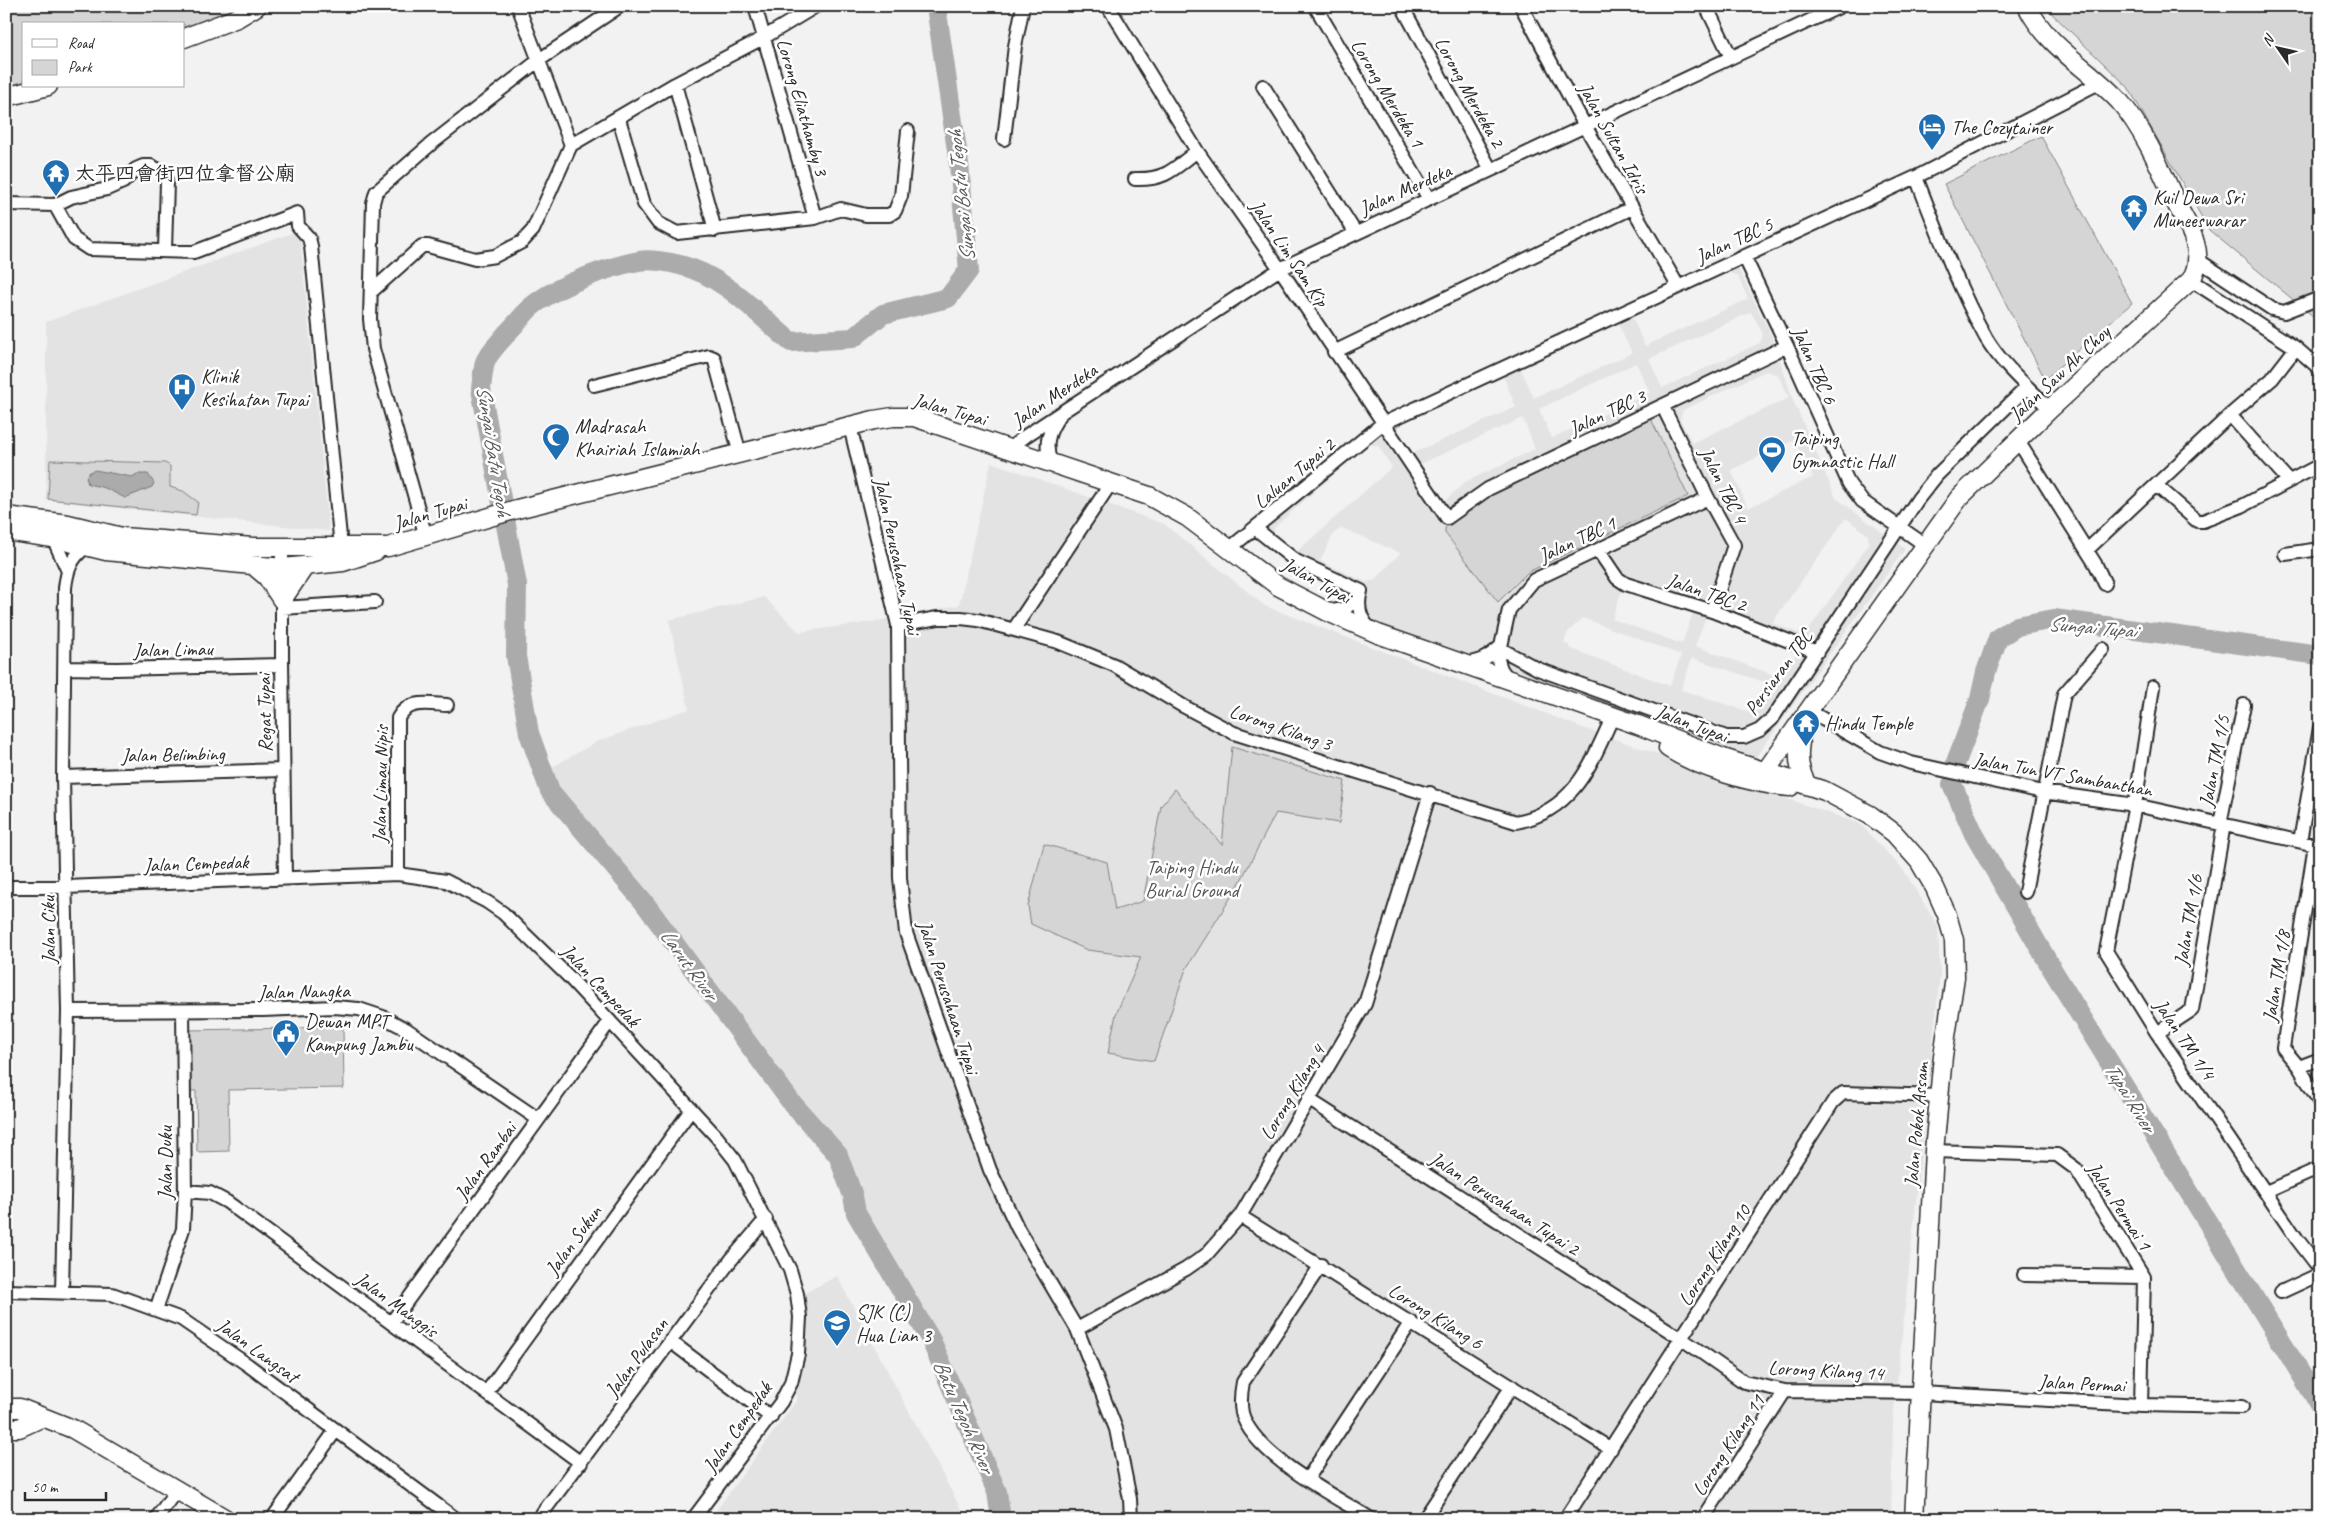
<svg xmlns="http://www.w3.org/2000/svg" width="2326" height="1525" viewBox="0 0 2326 1525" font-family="Caveat,'LXGW WenKai TC',sans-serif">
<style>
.built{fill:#e3e3e3;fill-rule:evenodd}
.green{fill:#d5d5d5;stroke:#808080}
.water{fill:#ababab;stroke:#787878}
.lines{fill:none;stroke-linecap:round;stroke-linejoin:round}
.river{stroke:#ababab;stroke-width:20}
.street-casing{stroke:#2b2b2b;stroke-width:16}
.secondary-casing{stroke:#2b2b2b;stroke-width:21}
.street{stroke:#fff;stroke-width:12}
.secondary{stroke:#fff;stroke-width:18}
.labels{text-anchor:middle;stroke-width:5;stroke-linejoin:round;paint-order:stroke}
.street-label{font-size:20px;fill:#2b2b2b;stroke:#fff}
.poi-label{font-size:20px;fill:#2b2b2b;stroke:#fff;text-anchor:start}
.park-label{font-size:20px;fill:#565656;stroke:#fff}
.water-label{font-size:21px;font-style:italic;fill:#585858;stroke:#fff}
</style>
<rect width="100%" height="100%" fill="#f2f2f2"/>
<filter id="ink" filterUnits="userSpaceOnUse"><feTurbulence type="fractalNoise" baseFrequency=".02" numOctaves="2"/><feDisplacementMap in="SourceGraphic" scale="10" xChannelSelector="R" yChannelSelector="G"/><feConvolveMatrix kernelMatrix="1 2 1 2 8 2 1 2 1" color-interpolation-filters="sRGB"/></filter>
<g filter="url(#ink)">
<path class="built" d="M292,233L300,237L329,531L46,500V322Z
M1736,264L1773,339L1793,400L1836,498L1905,549L1753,761L1391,631L1364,612L1365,589L1302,563L1262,531L1370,438L1384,429ZM1728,272L1738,276L1748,299L1645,346L1632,317ZM1751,312L1763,334L1760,343L1662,388L1649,359ZM1618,324L1632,353L1534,398L1521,369ZM1636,363L1650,393L1552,438L1539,409ZM1766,371L1778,375L1789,398L1692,443L1680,420L1683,410ZM1503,376L1516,407L1411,454L1397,433L1400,424ZM1523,418L1535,449L1465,482L1446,500L1442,499L1418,465ZM1794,440L1813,477L1748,508L1731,470ZM1367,444L1378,446L1392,467L1295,553L1275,537L1274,528ZM1846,518L1868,535L1869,543L1808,631L1798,633L1772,623ZM1342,528L1400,553L1375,580L1366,582L1320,561L1334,533ZM1627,589L1693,612L1682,644L1612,619L1621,593ZM1707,614L1790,644L1797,653L1779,677L1695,646ZM1583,618L1681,655L1670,686L1569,648V645L1564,643L1568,632ZM1692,658L1776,686L1759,710L1753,713L1681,690Z
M991,462L1164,524L1265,606L1583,728L1860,824L1904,871L1938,926L1940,974L1893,1421L1891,1519H1005L1002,1495L931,1340L853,1196L838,1155L542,773L596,742L689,709L669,620L764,597L799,632L872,622L959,605Z
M837,1276L963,1513L961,1519H710L796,1401L803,1294Z"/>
<path class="green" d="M6,6H250L184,35V24H24V86L6,92Z
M2044,6H2320V322L2209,230L2128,87Z
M2041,136L2132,303L2045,379L1944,184Z
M1651,419L1688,496L1528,572L1498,602L1445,533V528L1490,493Z
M50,460L165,463L170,466V487L183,491L198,502L196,515L48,499Z
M1232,747L1345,781L1339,823L1276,813L1238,886L1186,969L1154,1061L1108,1053L1116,1014L1141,957L1087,950L1031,924L1028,906L1044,844L1107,862L1115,910L1143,901L1161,806L1175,789L1222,845Z
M343,1027L344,1088L228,1090L229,1151L197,1152L196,1091H190L189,1030Z"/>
<path class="water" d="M95,470L132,477L137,474H148L154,483L152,487L125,498L105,488L88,484L86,477L90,472Z"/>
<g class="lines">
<path class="river" d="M936,6L959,164L969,270L948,298L883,314L853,338L791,342C757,314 725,276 680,265C669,262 650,259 639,261C607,267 556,286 531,307C523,315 516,324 508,332C501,341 489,352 485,362C483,370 482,380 481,389L517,585L516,656L529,733L550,791L643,901L791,1102L838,1155L853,1196L856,1213L931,1340L997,1492L1001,1519
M1956,762L1980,699L1986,672L1998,638L2017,626L2054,619L2320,655
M1952,784L1974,834L2052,969L2320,1405"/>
<g class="street-casing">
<path id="street" d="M518,6L571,145
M755,6L815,218
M1108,6L1197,151L1280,269L1447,518L1488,489L1787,346
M1315,6L1429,199
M1402,6L1491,170
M1521,6L1585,126L1678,286
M1706,6L1731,57
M675,84L715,230
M1263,86L1355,232
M619,119L644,204L658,223L677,233L815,218L841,209L866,215H889L895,211L901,196L908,131
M1004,139L1015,46L1023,6
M1916,177C1937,231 1958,287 1986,338C2002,365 2028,387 2050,409
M1135,179C1166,180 1174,169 1197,151
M6,204L55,205L71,197L107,189L123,182L136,169L143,166H151L163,172L167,182L165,250
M55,205L74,239L89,249L194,252L297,213L298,226L309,238L311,246L341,547
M1744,256L1787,346L1849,484L1862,501L1925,545
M2198,260L2272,309L2284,312L2320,298
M2191,280L2296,348L2320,369
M371,292L422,246H428L475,259L495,256L522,242L533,230L571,145L675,84L763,38L816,6
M1334,352L1632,208
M594,385L709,356L714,358L740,454
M1663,407L1708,498L1734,545L1712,611
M2230,415L2288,480
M850,426L898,625L900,878L906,933L990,1170L1018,1229L1077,1329L1116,1429L1130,1499L1131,1519
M2018,441L2096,565L2105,584
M1009,449L1027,435L1280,269L1841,6
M1051,463C1044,445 1048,431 1060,415
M2156,485L2197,521H2203L2242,506L2320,465
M1256,529L1296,561L1361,591C1357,605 1359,619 1371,629
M426,537L373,349L370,319L373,203L376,192L431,144L539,60L620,6
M53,538L67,569
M282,548V660L285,878
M1229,549L1382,424L1916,177L2099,83
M1598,550L1617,578L1626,584L1712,611L1817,652
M2087,550L2230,415L2272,379L2296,348
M2285,554L2320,549
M282,608L375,602
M1328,612L1346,608L1359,596
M898,625L938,618H961L978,620L1058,642L1114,665L1183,706L1234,733L1516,822C1574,811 1591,764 1613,716
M1014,629L1111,483
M1499,648L1538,669L1726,737H1744L1760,730L1772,719L1918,499L1937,475L2027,387
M1464,664C1479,662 1488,658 1499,648
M65,668L116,669L282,665
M1508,679L1501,669L1498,660L1509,610L1534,580L1708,498
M2153,687L2135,805L2106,951L2157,1033L2297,1239L2320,1269
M1809,711L1880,752L1911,763L2043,792L2135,805L2320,846
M63,777L283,770
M2220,824L2244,705
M2300,841L2320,728
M2315,845L2283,1048L2299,1067L2320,1103
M398,874V718C408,699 428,704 447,705
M6,887H66L398,874L446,881L487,902L503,913L568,976L716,1136L735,1160L790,1270L797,1294L800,1317L798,1354L791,1383L781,1402L693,1519
M2025,892L2064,694L2103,649
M68,1011L263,1010L334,1007L359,1009L383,1017L406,1029L538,1119
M2157,1033L2192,1010L2224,824
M2299,1067L2320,1059
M1308,1099L1682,1339L1744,1382L1785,1391L1921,1393L2141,1405L2242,1407
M1934,1151L2057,1155L2076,1169L2144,1277L2141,1405
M185,1191L210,1193L227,1202L581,1463
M2266,1192L2320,1168
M1240,1216L1611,1449
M1321,1265L1243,1382C1241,1392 1240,1403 1242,1413C1253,1455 1335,1496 1371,1519
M2024,1275L2144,1277
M6,1291L112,1294L181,1319L248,1365L456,1519
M62,1292L68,1011L63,777L65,588C67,570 71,558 86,547
M2281,1292L2320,1274
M156,1310L183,1229L185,1191L183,1011
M391,1323L610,1021
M1077,1329L1186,1269L1206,1255L1240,1216L1365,1004L1430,793
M670,1341L771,1417
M486,1393L691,1110
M1308,1478L1411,1322
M156,1519L177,1489
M272,1519L336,1430
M538,1519L731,1260L766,1219
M1424,1519L1512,1386
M1565,1519L1833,1102L1843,1093L1940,1096
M1703,1519L1785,1391"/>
</g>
<g class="secondary-casing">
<path id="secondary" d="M184,38L237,18L257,6
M6,97L48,86
M6,516L68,524L122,537L253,547H388L517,509L874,420L893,417H914L1149,496L1187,517L1278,586L1328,612L1378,634L1638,725L1723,758L1825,791L1870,815L1894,833L1919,861L1935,888L1947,915L1954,940L1955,977L1943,1056L1934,1151L1914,1519
M6,531L53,538L106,551L283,568L343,562L376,551
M254,566L267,577L282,600L305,566
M1803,724C1799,746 1795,763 1806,783
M1668,748C1699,768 1754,784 1790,787
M1765,772L1959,498L2050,409L2191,280C2198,268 2199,256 2195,243C2192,230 2183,217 2177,205C2161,170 2145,131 2120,102C2090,69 2047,47 2027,6
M6,1408H20L73,1429L226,1519
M6,1428H19L41,1418"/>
</g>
<use href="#street" class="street"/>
<use href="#secondary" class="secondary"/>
</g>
</g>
<defs>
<g id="hotel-pin" transform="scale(1.4375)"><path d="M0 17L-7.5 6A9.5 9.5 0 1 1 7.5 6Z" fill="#1f6fb2" stroke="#fff"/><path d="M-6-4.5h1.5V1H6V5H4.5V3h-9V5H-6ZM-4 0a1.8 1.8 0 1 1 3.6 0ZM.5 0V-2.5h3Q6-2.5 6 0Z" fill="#fff"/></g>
<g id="temple-pin" transform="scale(1.4375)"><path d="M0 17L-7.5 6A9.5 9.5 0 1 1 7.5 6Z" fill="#1f6fb2" stroke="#fff"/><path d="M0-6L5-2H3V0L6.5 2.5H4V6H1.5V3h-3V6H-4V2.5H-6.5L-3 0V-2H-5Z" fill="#fff"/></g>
<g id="hospital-pin" transform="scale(1.4375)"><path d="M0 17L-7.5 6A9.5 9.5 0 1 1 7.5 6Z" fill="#1f6fb2" stroke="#fff"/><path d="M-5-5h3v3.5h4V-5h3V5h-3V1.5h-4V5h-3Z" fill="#fff"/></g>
<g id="mosque-pin" transform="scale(1.4375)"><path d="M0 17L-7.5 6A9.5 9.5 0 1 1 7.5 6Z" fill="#1f6fb2" stroke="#fff"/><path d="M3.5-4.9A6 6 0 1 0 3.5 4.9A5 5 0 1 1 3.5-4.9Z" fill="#fff"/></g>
<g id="stadium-pin" transform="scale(1.4375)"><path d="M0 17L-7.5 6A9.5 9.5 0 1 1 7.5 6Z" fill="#1f6fb2" stroke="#fff"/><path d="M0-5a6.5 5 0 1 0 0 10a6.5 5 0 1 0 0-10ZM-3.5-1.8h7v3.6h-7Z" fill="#fff"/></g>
<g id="civic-pin" transform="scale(1.4375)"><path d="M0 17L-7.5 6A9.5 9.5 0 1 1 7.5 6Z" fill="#1f6fb2" stroke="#fff"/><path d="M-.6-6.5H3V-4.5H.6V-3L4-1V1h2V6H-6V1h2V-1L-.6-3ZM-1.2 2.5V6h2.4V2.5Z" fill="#fff"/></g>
<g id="school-pin" transform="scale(1.4375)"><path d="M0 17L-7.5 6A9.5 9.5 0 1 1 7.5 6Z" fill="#1f6fb2" stroke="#fff"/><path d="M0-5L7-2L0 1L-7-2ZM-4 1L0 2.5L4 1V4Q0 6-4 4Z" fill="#fff"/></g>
</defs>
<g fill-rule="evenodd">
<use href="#hotel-pin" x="1932" y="127"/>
<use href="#temple-pin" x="56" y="173"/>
<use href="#temple-pin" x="2134" y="208"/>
<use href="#hospital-pin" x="182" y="387"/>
<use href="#mosque-pin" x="556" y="437"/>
<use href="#stadium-pin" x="1772" y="450"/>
<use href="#temple-pin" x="1806" y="723"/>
<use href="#civic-pin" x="286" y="1033"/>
<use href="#school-pin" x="837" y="1323"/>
</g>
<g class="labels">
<g class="street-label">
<text transform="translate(1470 92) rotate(61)" y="7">Lorong Merdeka 2</text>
<text transform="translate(1388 93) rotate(59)" y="7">Lorong Merdeka 1</text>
<text transform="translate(803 107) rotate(74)" y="7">Lorong Eliathamby 3</text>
<text transform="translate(1614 138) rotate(61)" y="7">Jalan Sultan Idris</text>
<text transform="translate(1405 189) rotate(-24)" y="7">Jalan Merdeka</text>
<text transform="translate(1734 240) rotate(-25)" y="7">Jalan TBC 5</text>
<text transform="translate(1290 253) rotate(56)" y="7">Jalan Lim Sam Kip</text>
<text transform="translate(1815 365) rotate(66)" y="7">Jalan TBC 6</text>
<text transform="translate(2059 373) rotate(-43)" y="7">Jalan Saw Ah Choy</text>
<text transform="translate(1054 395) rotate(-34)" y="7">Jalan Merdeka</text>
<text transform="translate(950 409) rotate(16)" y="7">Jalan Tupai</text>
<text transform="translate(1607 412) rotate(-25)" y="7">Jalan TBC 3</text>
<text transform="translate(1294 473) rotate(-40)" y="7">Laluan Tupai 2</text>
<text transform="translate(1724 485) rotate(63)" y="7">Jalan TBC 4</text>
<text transform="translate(430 513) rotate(-16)" y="7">Jalan Tupai</text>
<text transform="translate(1577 539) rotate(-25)" y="7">Jalan TBC 1</text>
<text transform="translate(898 556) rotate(78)" y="7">Jalan Perusahaan Tupai</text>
<text transform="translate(1317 580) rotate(29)" y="7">Jalan Tupai</text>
<text transform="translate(1707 592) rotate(19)" y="7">Jalan TBC 2</text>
<text transform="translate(173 649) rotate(-1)" y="7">Jalan Limau</text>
<text transform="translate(1778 672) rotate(-54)" y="7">Persiaran TBC</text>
<text transform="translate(264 713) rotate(-91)" y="7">Regat Tupai</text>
<text transform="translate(1692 723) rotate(21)" y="7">Jalan Tupai</text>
<text transform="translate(1281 727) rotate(19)" y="7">Lorong Kilang 3</text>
<text transform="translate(173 754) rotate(-1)" y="7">Jalan Belimbing</text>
<text transform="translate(2214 761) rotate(-79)" y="7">Jalan TM 1/5</text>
<text transform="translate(2063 774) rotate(10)" y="7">Jalan Tun VT Sambanthan</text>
<text transform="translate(380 784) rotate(-89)" y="7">Jalan Limau Nipis</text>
<text transform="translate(196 863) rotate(-2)" y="7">Jalan Cempedak</text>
<text transform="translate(2188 920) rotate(-80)" y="7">Jalan TM 1/6</text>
<text transform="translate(48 930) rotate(-91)" y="7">Jalan Ciku</text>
<text transform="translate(2276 976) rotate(-81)" y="7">Jalan TM 1/8</text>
<text transform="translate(601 985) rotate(47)" y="7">Jalan Cempedak</text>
<text transform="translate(304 991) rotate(-1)" y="7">Jalan Nangka</text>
<text transform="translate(949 997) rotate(72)" y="7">Jalan Perusahaan Tupai</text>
<text transform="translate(2185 1039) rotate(56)" y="7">Jalan TM 1/4</text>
<text transform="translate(1292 1092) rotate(-59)" y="7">Lorong Kilang 4</text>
<text transform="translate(1916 1125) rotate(-85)" y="7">Jalan Pokok Assam</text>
<text transform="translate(485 1161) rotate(-54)" y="7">Jalan Rambai</text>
<text transform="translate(165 1163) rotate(-90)" y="7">Jalan Duku</text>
<text transform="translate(1505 1203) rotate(33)" y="7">Jalan Perusahaan Tupai 2</text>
<text transform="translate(2120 1206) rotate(57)" y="7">Jalan Permai 1</text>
<text transform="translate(573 1240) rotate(-54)" y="7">Jalan Sukun</text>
<text transform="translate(1714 1255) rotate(-57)" y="7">Lorong Kilang 10</text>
<text transform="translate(397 1304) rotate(36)" y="7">Jalan Manggis</text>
<text transform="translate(1436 1316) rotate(32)" y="7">Lorong Kilang 6</text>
<text transform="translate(258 1350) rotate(36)" y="7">Jalan Langsat</text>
<text transform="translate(636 1357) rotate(-54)" y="7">Jalan Pulasan</text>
<text transform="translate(1826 1370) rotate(3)" y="7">Lorong Kilang 14</text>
<text transform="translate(2082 1383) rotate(3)" y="7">Jalan Permai</text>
<text transform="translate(737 1427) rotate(-55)" y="7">Jalan Cempedak</text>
<text transform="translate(1728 1445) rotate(-57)" y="7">Lorong Kilang 11</text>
</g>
<g class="poi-label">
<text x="1951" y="134">The Cozytainer</text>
<text x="75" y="180">太平四會街四位拿督公廟</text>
<text x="2153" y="204">Kuil Dewa Sri<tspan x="2153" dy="23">Muneeswarar</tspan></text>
<text x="201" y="383">Klinik<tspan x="201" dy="23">Kesihatan Tupai</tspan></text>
<text x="575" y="433">Madrasah<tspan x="575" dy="23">Khairiah Islamiah</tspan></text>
<text x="1791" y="445">Taiping<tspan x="1791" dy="23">Gymnastic Hall</tspan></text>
<text x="1825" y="730">Hindu Temple</text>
<text x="305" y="1028">Dewan MPT<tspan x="305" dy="23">Kampung Jambu</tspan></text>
<text x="856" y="1319">SJK (C)<tspan x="856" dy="23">Hua Lian 3</tspan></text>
</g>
<g class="park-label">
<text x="1192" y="874">Taiping Hindu<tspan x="1192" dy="23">Burial Ground</tspan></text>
</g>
<g class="water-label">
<text transform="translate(961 196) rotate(-96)" y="7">Sungai Batu Tegoh</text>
<text transform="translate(494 451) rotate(81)" y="7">Sungai Batu Tegoh</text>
<text transform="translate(2092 627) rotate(5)" y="7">Sungai Tupai</text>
<text transform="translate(689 964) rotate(54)" y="7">Larut River</text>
<text transform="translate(2130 1097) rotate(58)" y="7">Tupai River</text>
<text transform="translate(964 1416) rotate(66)" y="7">Batu Tegoh River</text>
</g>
</g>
<rect width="2326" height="1525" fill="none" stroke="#fff" stroke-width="25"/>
<rect x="12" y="12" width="2301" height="1500" fill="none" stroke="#2b2b2b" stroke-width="2" filter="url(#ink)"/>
<rect x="22" y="22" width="162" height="65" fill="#ffffff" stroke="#aaaaaa"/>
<rect x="32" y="39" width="25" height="8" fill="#ffffff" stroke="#aaaaaa"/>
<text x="68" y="48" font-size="15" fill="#2b2b2b">Road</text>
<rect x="32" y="60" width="25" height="15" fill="#d5d5d5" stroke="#aaaaaa"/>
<text x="68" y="72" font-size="15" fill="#2b2b2b">Park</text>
<g transform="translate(2278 48) rotate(304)" stroke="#ffffff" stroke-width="4" paint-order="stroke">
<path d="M0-4L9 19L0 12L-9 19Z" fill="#2b2b2b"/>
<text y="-8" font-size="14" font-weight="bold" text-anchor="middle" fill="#2b2b2b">N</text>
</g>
<path d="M25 1492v8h81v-8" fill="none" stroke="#2b2b2b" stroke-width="2.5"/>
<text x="32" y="1492" font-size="15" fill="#2b2b2b" stroke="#ffffff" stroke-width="4" paint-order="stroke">50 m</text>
</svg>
